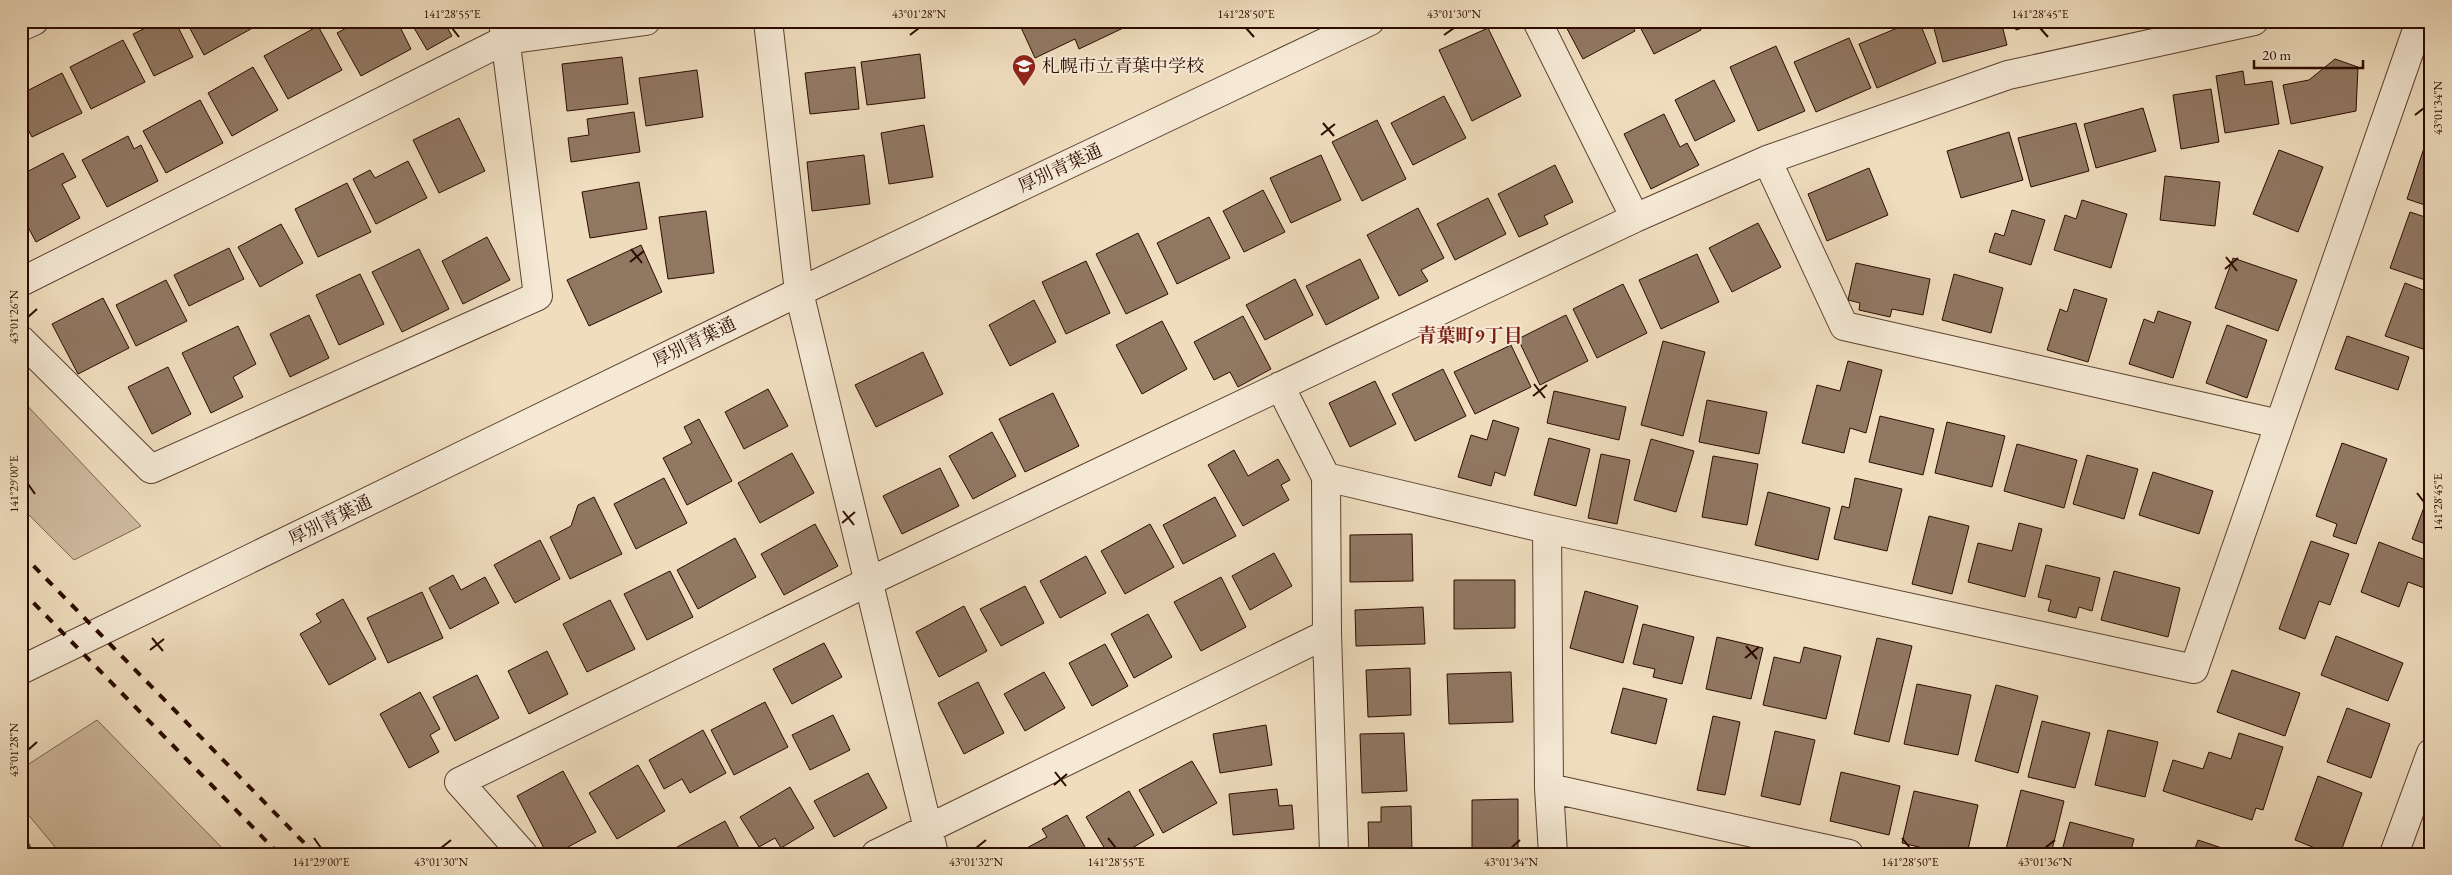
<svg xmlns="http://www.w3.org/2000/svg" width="2452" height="875" viewBox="0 0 2452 875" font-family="'EB Garamond','Noto Serif JP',serif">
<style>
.green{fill:#ceb99e;stroke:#7d624f}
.building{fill:#917863;stroke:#2c0b00}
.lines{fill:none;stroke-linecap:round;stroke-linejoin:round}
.minor-casing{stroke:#5d4030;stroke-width:30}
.minor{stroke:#f5e9d5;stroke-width:28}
.rail{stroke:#2c0b00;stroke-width:4;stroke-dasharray:9 9;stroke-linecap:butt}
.ticks{fill:none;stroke:#2c0b00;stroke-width:2}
.labels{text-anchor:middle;stroke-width:4;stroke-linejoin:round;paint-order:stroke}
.poi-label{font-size:18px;fill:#2c0b00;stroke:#f5e9d5;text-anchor:start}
.street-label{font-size:18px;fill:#2c0b00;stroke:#f5e9d5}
.neighbourhood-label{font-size:19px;font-weight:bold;fill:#7a1f14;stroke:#f5e9d5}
.neatline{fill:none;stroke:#2c0b00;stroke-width:2}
.ticks-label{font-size:12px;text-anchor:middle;fill:#2c0b00}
</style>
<rect width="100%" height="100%" fill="#efddbe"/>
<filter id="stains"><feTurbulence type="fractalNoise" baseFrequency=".004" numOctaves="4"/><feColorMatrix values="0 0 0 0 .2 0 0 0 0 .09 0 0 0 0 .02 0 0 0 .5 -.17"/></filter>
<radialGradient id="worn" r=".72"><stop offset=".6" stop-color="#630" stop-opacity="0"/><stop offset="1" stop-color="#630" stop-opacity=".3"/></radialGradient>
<path class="green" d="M21,399L141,526L74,560L21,507Z
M97,720L228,854H61L21,806V769Z"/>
<path class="building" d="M160,21H175L193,57L154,76L133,34Z
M186,21H256L258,25L204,55Z
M359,21H397L411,49L361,76L337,33Z
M410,21H462L448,29L452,36L427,50Z
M1018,21H1138L1079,49L1075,39L1035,58Z
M1563,21H1630L1635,31L1583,59Z
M1637,21H1697L1701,30L1654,54Z
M1914,21H1919L1936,63L1877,88L1859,44Z
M1932,21H2001L2007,45L1943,62Z
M2013,21H2045L2016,30Z
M318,26L342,70L288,99L264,56Z
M1488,28L1521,96L1472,121L1439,50Z
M1849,38L1871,88L1816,112L1794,62Z
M123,40L145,82L91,109L70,67Z
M1776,46L1805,111L1758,131L1730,67Z
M920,54L925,98L867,105L861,62Z
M622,57L628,104L567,111L562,64Z
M2335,59L2358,67L2356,111L2291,124L2283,85L2309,80Z
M253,67L278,110L232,136L208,93Z
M855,67L859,109L810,114L805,73Z
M697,70L703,117L646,126L639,78Z
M2243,71L2245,85L2272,81L2279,124L2225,133L2216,76Z
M62,73L82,113L32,137L21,116V94Z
M1714,80L1735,121L1695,141L1675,100Z
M2211,89L2219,142L2181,149L2173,95Z
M1444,96L1466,138L1413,165L1391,123Z
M200,100L223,143L166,173L143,131Z
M2143,108L2156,151L2096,168L2084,124Z
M634,112L640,152L571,162L568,138L589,135L587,119Z
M1664,114L1680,147L1687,143L1699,165L1651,189L1624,134Z
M459,118L485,171L439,193L413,140Z
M1377,120L1406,179L1362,201L1332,142Z
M2076,123L2089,171L2031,187L2018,138Z
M924,125L933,177L889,184L881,133Z
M2009,132L2023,180L1961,198L1947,151Z
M128,136L134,149L141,145L158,181L107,207L82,160Z
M2425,145L2431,147V207L2407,199Z
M2279,150L2323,167L2298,232L2253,214Z
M63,153L76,177L62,184L80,218L36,242L21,214V175Z
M864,155L870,204L812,211L807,162Z
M1321,155L1341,200L1291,223L1270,178Z
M408,161L427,198L376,224L353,179L370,170L375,178Z
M1555,165L1573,202L1544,216L1548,224L1519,237L1498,194Z
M1869,168L1888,215L1827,241L1808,194Z
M2165,176L2220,182L2215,226L2160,220Z
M639,182L647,229L590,238L582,192Z
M347,183L371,232L318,257L295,209Z
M1263,190L1285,232L1244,252L1223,211Z
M1488,198L1506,234L1455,260L1437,224Z
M2082,200L2127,214L2111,268L2054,250L2065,215L2076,219Z
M1418,208L1444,258L1421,270L1428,281L1399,296L1367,235Z
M2012,210L2045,220L2031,265L1989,252L1995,233L2004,236Z
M706,211L714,273L668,279L659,217Z
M2410,212L2431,219V282L2390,268Z
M1209,217L1230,258L1177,284L1157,243Z
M1758,223L1781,267L1732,292L1709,248Z
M281,224L303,263L260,287L238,247Z
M1138,233L1168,294L1126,314L1096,254Z
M487,237L510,280L463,304L442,261Z
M641,245L662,292L589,326L567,280Z
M229,248L244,279L189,306L174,275Z
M419,249L449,309L402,332L372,272Z
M1697,254L1719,302L1661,329L1639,280Z
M2233,258L2297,280L2278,331L2215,308Z
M1360,259L1379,298L1326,325L1306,286Z
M1086,261L1110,313L1066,334L1042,282Z
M1856,263L1930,279L1923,315L1892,309L1890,317L1859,310L1860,303L1848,300Z
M360,274L384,324L339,345L316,295Z
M1954,274L2003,288L1991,333L1942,320Z
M1295,279L1313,315L1265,340L1246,305Z
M166,280L187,321L136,346L116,305Z
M2405,283L2431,293V329L2423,349L2385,336Z
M1623,284L1647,333L1597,358L1573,309Z
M2074,289L2107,299L2088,362L2047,350L2060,309L2067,312Z
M103,298L129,348L78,374L52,324Z
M1034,300L1056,342L1010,366L989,325Z
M2158,311L2191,322L2173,378L2129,364L2144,319L2154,323Z
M309,315L329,358L290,377L270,334Z
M1566,315L1588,361L1540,385L1518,339Z
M1243,316L1271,369L1238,387L1230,372L1214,380L1194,342Z
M1162,321L1187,369L1142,394L1116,345Z
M2227,325L2267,340L2247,398L2206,383Z
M238,326L256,364L233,377L243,397L211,413L182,353Z
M2347,336L2409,357L2398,390L2335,369Z
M1663,341L1705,352L1683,436L1641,425Z
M1511,345L1531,387L1475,414L1454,372Z
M923,352L943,394L876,427L855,385Z
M1848,361L1882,370L1866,433L1850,428L1844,453L1802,443L1817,385L1840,391Z
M168,367L191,414L152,434L128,387Z
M1443,369L1466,416L1415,441L1392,394Z
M1375,381L1396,424L1350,447L1329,403Z
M768,389L788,426L744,449L725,412Z
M1554,391L1626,407L1619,440L1547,423Z
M1053,393L1079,446L1025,472L999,419Z
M1707,400L1767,412L1759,454L1699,442Z
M1880,416L1934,429L1923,475L1869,462Z
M699,419L732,481L687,505L663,458L692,443L684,427Z
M1493,420L1519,428L1505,476L1495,472L1491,486L1458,477L1471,435L1487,440Z
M1947,422L2005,436L1992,487L1935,473Z
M992,432L1016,476L973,499L949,456Z
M1549,438L1590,449L1576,506L1534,495Z
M1651,439L1694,451L1676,512L1634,500Z
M2342,443L2387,459L2356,544L2333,536L2337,524L2316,516Z
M2017,444L2077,460L2064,508L2004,491Z
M1234,450L1248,476L1278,459L1290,480L1281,485L1289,500L1243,526L1208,465Z
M792,453L814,493L760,523L738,483Z
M1601,454L1630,460L1617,524L1588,518Z
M2087,455L2138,469L2124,519L2073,504Z
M1713,456L1758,464L1747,525L1702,517Z
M940,468L959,506L902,534L883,496Z
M2153,472L2213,491L2199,534L2139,515Z
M664,478L687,523L636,549L614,504Z
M1855,478L1902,489L1887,551L1834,539L1842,506L1849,508Z
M2431,489V546L2412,539Z
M1768,492L1830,508L1818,560L1755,545Z
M594,497L622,554L570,579L550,537L571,526L578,505Z
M1215,497L1236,536L1183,564L1163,525Z
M1929,516L1969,526L1952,594L1912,584Z
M2019,523L2042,529L2025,597L1968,582L1978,543L2012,551Z
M815,524L838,566L784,595L761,554Z
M1150,524L1174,567L1125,594L1101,551Z
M1412,534L1413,581L1350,582V535Z
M735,538L756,577L698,609L677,570Z
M540,540L560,579L515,603L494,565Z
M2311,541L2349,554L2330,605L2319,601L2305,639L2279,629Z
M2379,542L2431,562L2430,590L2408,582L2399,607L2361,592Z
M1274,553L1292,586L1250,610L1232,576Z
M1086,556L1106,593L1060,618L1040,581Z
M2046,565L2100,578L2092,611L2079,607L2076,618L2048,611L2051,600L2038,597Z
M670,571L693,617L647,640L624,594Z
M2114,571L2180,588L2168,637L2101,620Z
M453,575L461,590L485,577L499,603L450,629L429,588Z
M1221,577L1246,627L1201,651L1174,602Z
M1454,580H1515V628L1454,629Z
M1025,586L1044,623L1001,646L980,609Z
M1585,591L1638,606L1623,663L1570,648Z
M422,592L443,638L388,663L367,618Z
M343,599L376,659L329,685L300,634L321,622L316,614Z
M610,600L635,649L587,672L563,624Z
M964,606L987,651L939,677L916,632Z
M1423,607L1425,644L1356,646L1355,610Z
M1148,614L1172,657L1134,678L1111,634Z
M1643,624L1694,637L1682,684L1653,677L1655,669L1633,664Z
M2336,636L2403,663L2388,701L2321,675Z
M1717,637L1763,648L1751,699L1706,689Z
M1877,638L1912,646L1889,742L1854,734Z
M824,643L842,677L792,704L773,669Z
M1105,644L1128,686L1092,706L1069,663Z
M1804,647L1841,656L1826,719L1763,705L1774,657L1800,663Z
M547,651L568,694L529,714L508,671Z
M1410,668L1411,715L1368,717L1366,670Z
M2232,670L2300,693L2285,736L2217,712Z
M1044,672L1065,708L1025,731L1004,694Z
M1511,672L1513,722L1449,724L1447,674Z
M477,675L499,718L455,741L433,697Z
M978,682L1004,733L964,754L938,703Z
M1917,684L1971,695L1958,755L1904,744Z
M1996,685L2038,696L2018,773L1975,761Z
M1623,688L1667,699L1656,744L1611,733Z
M420,692L440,729L430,735L439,752L409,768L380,714Z
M765,702L788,747L734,775L711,730Z
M2347,708L2390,724L2371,778L2327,762Z
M833,715L850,750L810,770L792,735Z
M1713,716L1740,722L1725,795L1697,790Z
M2042,721L2090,733L2075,788L2028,777Z
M1266,725L1272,765L1220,773L1213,734Z
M703,730L726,773L690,793L682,779L664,789L649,760Z
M2108,730L2158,742L2145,797L2095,785Z
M1775,731L1815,740L1800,805L1761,796Z
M1404,733L1407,791L1362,793L1360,734Z
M2239,733L2283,747L2263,810L2256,808L2252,820L2163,791L2173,760L2203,769L2209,752L2231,759Z
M1192,761L1217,803L1163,833L1139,790Z
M638,765L665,811L617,839L589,793Z
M563,771L596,832L555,854H547L517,796Z
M1841,772L1900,786L1889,835L1830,821Z
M868,773L887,808L834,837L814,801Z
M2318,776L2362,793L2340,854H2330L2295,840Z
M790,787L814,828L781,848L775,838L759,847L740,817Z
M1277,789L1279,806L1292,805L1294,829L1233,835L1229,794Z
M2021,790L2064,801L2051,854H2023L2006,849Z
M1129,791L1154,835L1122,854H1108L1086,817Z
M1914,791L1978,805L1967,854H1948L1902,843Z
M1518,799V854H1472V800Z
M1411,806L1412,854H1369L1368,822H1381V807Z
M1067,815L1089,854H1027L1025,849L1047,837L1042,829Z
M725,821L742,854H669L668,852Z
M2070,822L2134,839L2130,854H2061Z
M26,838L34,854H21V840Z
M2198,840L2240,854H2193Z"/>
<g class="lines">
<g class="minor-casing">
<path id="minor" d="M768,21L799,292L934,854
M1537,21L1635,218
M21,27L34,21
M1767,160L1844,326L2279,424
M21,282L505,40L646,21
M21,340L151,469L538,296L503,21
M1280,386L1326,477L1327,634L1334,854
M1326,477L1547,529L2194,669L2420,21
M1547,529L1549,788L1553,854
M21,670L799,292L1370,21
M1549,788L1849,854
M523,854L459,782L870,581L1635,218L1767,160L2008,75L2254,21
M876,854L1327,634
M2394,854L2431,753"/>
</g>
<use href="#minor" class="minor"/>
<path class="rail" d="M21,553L315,854
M21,590L279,854"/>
</g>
<path class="ticks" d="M452,28L459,37M1246,28L1254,37M2040,28L2048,37M910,35L919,28M1444,35L1454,28M2415,115L2424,108M1323,123L1334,136M1321,135L1335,124M631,249L642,263M2226,257L2237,271M630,262L644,251M2225,269L2238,258M28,317L37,309M1534,384L1545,398M1533,396L1547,385M28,484L35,494M2417,493L2424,502M843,511L854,525M842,523L855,512M152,638L163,651M1746,646L1757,659M150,650L164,639M1745,658L1759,647M28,750L37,742M1055,772L1066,786M1054,785L1067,774M314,838L321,848M1108,838L1116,848M1902,838L1910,848M441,848L451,840M976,848L986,840M1511,848L1520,840M2045,848L2055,840"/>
<defs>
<g id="school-pin" transform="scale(1.25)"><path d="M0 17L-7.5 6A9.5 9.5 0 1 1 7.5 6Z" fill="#8f2418" stroke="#f5e9d5"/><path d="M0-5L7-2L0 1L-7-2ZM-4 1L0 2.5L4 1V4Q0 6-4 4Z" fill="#fff"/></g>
</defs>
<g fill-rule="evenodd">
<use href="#school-pin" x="1024" y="66"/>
</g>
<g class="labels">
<g class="poi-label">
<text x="1042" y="72">札幌市立青葉中学校</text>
</g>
<g class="street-label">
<text transform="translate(1060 168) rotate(-25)" y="6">厚別青葉通</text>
<text transform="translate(694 342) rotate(-26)" y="6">厚別青葉通</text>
<text transform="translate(330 520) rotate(-26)" y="6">厚別青葉通</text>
</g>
<g class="neighbourhood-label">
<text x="1470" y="342">青葉町9丁目</text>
</g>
</g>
<rect width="2452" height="875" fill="none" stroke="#efddbe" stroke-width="55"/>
<path d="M2254 60v8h109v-8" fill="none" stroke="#2c0b00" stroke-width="2.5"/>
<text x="2262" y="60" font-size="15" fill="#2c0b00" stroke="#f5e9d5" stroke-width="4" paint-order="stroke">20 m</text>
<rect x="28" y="28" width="2396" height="820" class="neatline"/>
<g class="ticks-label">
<text x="452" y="18">141°28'55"E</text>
<text x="919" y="18">43°01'28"N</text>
<text x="1246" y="18">141°28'50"E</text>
<text x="1454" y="18">43°01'30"N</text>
<text x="2040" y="18">141°28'45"E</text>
<text transform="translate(2438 108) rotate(-90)" y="4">43°01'34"N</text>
<text transform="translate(14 317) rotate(-90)" y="4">43°01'26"N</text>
<text transform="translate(14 484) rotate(-90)" y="4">141°29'00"E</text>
<text transform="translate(2438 502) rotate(-90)" y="4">141°28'45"E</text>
<text transform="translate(14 750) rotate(-90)" y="4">43°01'28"N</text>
<text x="321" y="866">141°29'00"E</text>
<text x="441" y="866">43°01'30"N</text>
<text x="976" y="866">43°01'32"N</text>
<text x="1116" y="866">141°28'55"E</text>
<text x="1511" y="866">43°01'34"N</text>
<text x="1910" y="866">141°28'50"E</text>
<text x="2045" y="866">43°01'36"N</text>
</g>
<rect width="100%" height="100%" filter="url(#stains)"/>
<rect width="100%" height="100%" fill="url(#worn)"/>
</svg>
